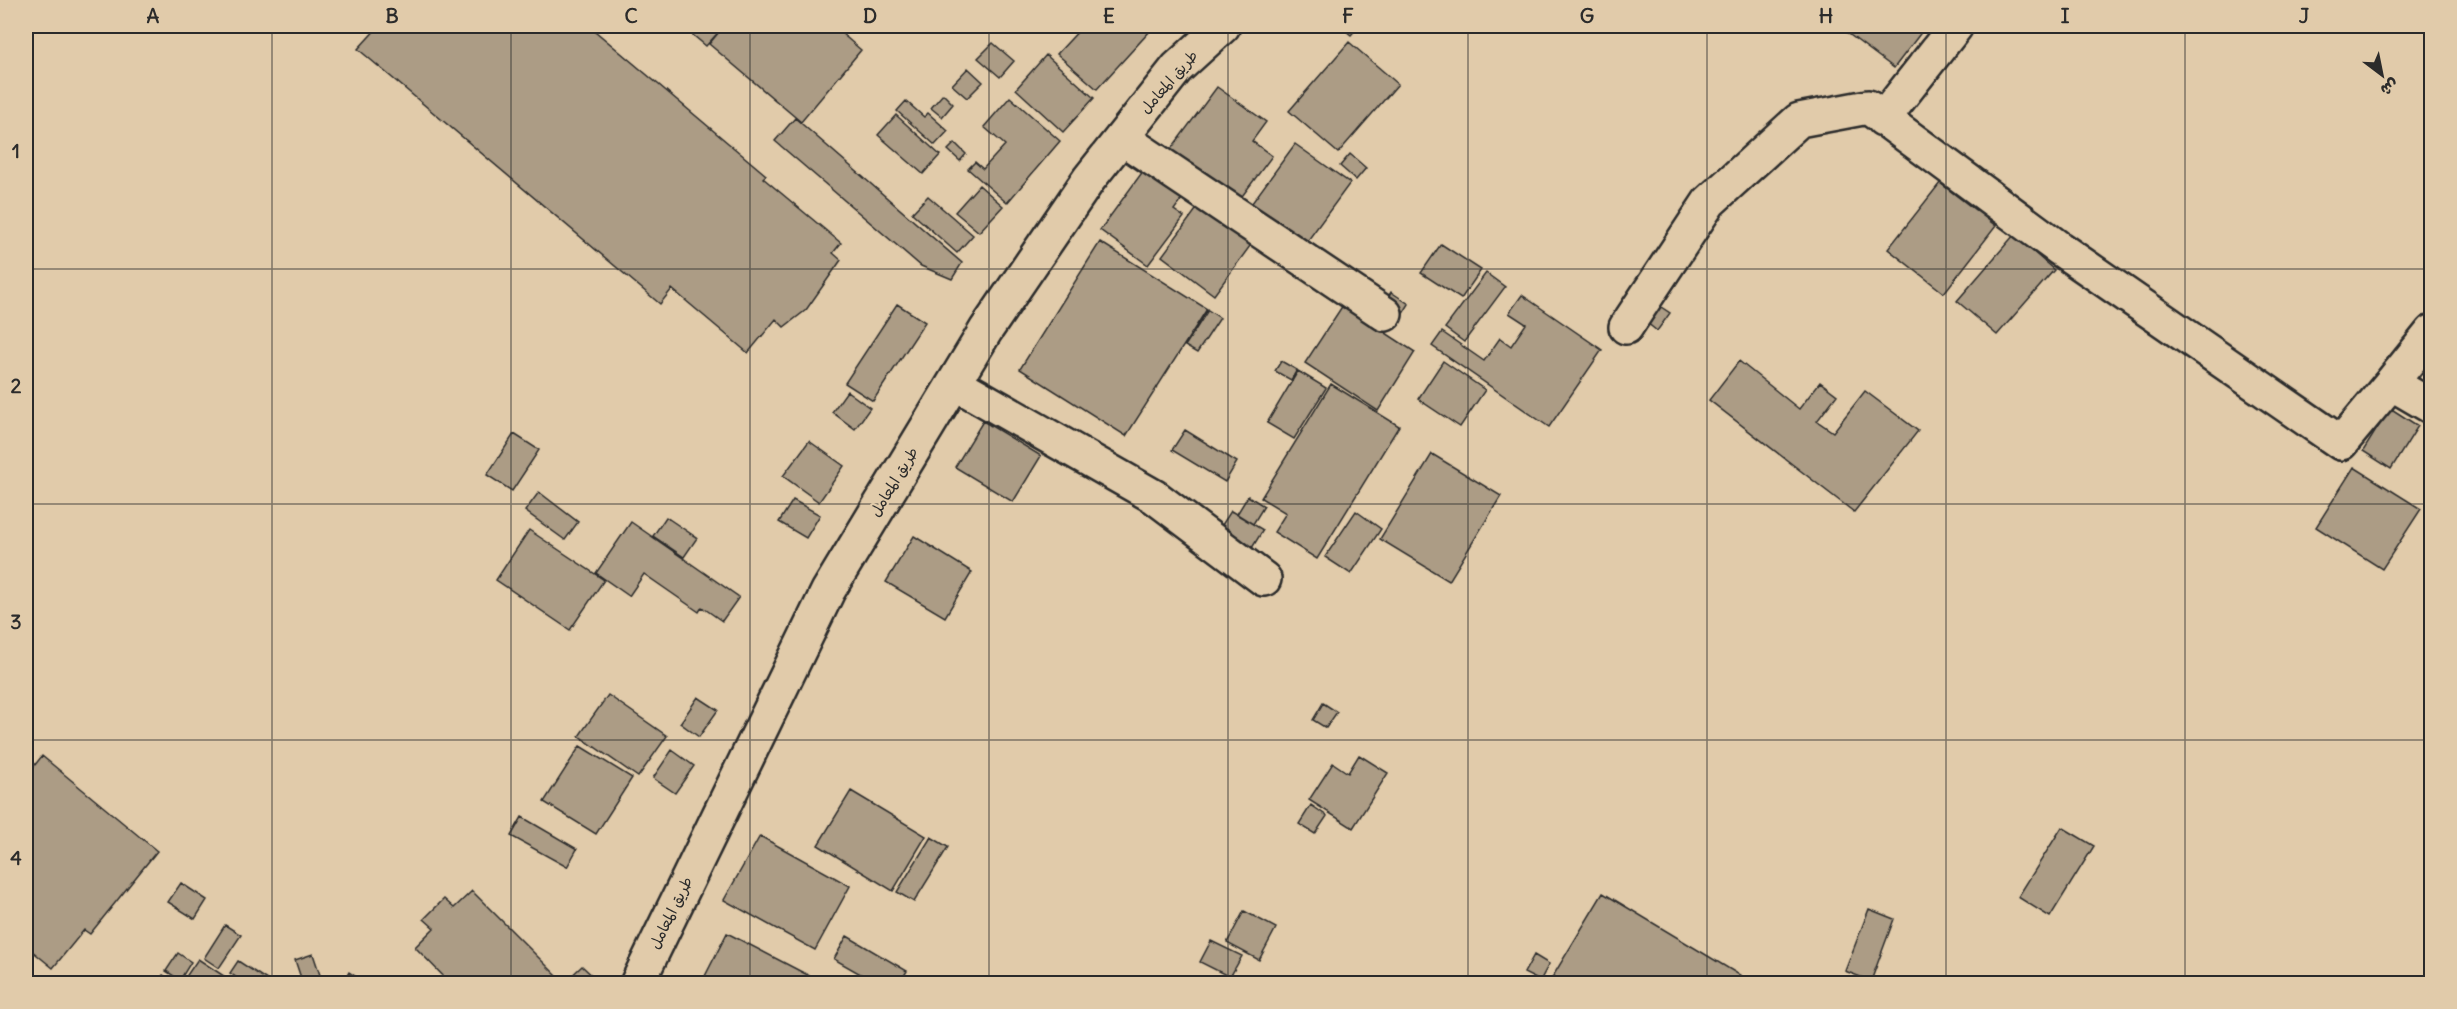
<svg xmlns="http://www.w3.org/2000/svg" width="2457" height="1009" viewBox="0 0 2457 1009" font-family="Delius,'Playpen Sans Arabic',sans-serif">
<style>
.building{fill:#ac9c85;stroke:#2b2b2b;stroke-width:1.5}
.lines{fill:none;stroke-linecap:round;stroke-linejoin:round}
.street-casing{stroke:#2b2b2b;stroke-width:38}
.secondary-casing{stroke:#2b2b2b;stroke-width:38}
.street{stroke:#e1cbaa;stroke-width:33}
.secondary{stroke:#e1cbaa;stroke-width:33}
.grid{fill:none;stroke:#2b2b2b;stroke-width:1.5;stroke-opacity:0.55}
.labels{text-anchor:middle;stroke-width:4.5;stroke-linejoin:round;paint-order:stroke}
.street-label{font-size:15px;fill:#2b2b2b;stroke:#e1cbaa}
.neatline{fill:none;stroke:#2b2b2b;stroke-width:2}
.grid-label{font-size:20px;text-anchor:middle;font-weight:bold;fill:#2b2b2b}
</style>
<rect width="100%" height="100%" fill="#e1cbaa"/>
<filter id="ink" filterUnits="userSpaceOnUse"><feTurbulence type="fractalNoise" baseFrequency=".0167" numOctaves="2"/><feDisplacementMap in="SourceGraphic" scale="12" xChannelSelector="R" yChannelSelector="G"/><feConvolveMatrix kernelMatrix="1 2 1 2 8 2 1 2 1" color-interpolation-filters="sRGB"/></filter>
<g filter="url(#ink)">
<path class="building" d="M379,26H589L766,175L763,178L841,243L833,253L841,260L806,310L784,327L776,319L748,353L672,289L660,304L358,49Z
M682,26H724L706,46Z
M724,26H833L861,50L801,122L709,44Z
M945,26H957L952,32Z
M1083,26H1143L1150,31L1097,89L1057,54Z
M1340,26H1359L1351,35Z
M1838,26H1926L1894,68Z
M1349,42L1398,84L1338,153L1289,111Z
M993,43L1014,61L1000,77L978,58Z
M1046,55L1094,98L1063,132L1016,89Z
M968,68L983,82L967,98L952,85Z
M1217,87L1266,122L1252,141L1272,156L1237,203L1168,153Z
M943,94L953,104L942,117L931,108Z
M1010,97L1060,141L1007,203L968,169L975,162L983,169L1005,145L984,127Z
M906,101L924,117L928,113L948,131L935,145L897,111Z
M896,115L940,155L923,174L878,135Z
M795,118L962,263L952,279L921,266L775,141Z
M955,143L966,154L960,161L948,150Z
M1295,144L1350,183L1303,247L1249,207Z
M1350,154L1366,168L1356,180L1340,166Z
M1149,163L1187,192L1174,210L1184,217L1148,265L1100,230Z
M1940,183L1996,226L1944,293L1888,249Z
M979,185L1003,206L979,232L955,212Z
M928,196L973,235L957,253L912,213Z
M1201,203L1253,242L1214,295L1162,256Z
M2014,235L2054,270L1997,335L1957,301Z
M1100,242L1207,309L1126,436L1020,369Z
M1441,244L1481,270L1461,299L1421,273Z
M1486,273L1505,287L1464,342L1445,328Z
M1391,292L1409,304L1401,317L1383,305Z
M1522,295L1602,350L1549,427L1432,346L1442,332L1484,361L1500,338L1511,346L1526,324L1509,313Z
M897,304L925,322L873,401L845,383Z
M1343,305L1415,352L1378,411L1305,363Z
M1658,305L1670,313L1657,331L1646,322Z
M1208,310L1220,318L1197,353L1185,346Z
M1281,361L1297,370L1291,380L1275,371Z
M1443,361L1485,390L1460,427L1418,399Z
M1739,361L1799,409L1820,382L1837,395L1817,421L1833,432L1865,391L1918,431L1854,512L1709,400Z
M1298,371L1326,388L1294,439L1267,423Z
M1331,384L1399,426L1317,559L1274,532L1286,513L1261,498Z
M847,391L870,408L855,429L832,412Z
M2390,408L2418,426L2391,469L2363,451Z
M983,421L1041,456L1013,502L955,467Z
M1185,430L1237,462L1225,482L1172,450Z
M514,434L539,450L512,491L487,475Z
M809,441L844,466L819,502L783,476Z
M1432,454L1501,496L1449,581L1380,539Z
M2354,467L2421,509L2382,569L2316,527Z
M539,492L578,522L565,540L525,511Z
M1248,496L1264,506L1253,524L1237,514Z
M793,500L820,515L806,538L779,522Z
M1231,511L1263,530L1252,548L1220,528Z
M1356,511L1381,529L1351,574L1325,557Z
M666,517L697,538L684,557L653,536Z
M631,522L739,597L722,621L702,607L699,612L644,574L629,596L596,573Z
M529,530L604,580L570,630L496,580Z
M914,536L972,572L945,617L886,582Z
M608,695L667,736L638,777L579,736Z
M698,697L718,710L699,737L680,723Z
M1323,703L1337,712L1326,728L1313,720Z
M580,746L632,778L596,834L544,802Z
M672,750L694,766L675,793L653,778Z
M1359,755L1388,773L1353,828L1309,800L1333,763L1348,773Z
M42,756L157,851L90,934L84,930L53,968L26,946V776Z
M851,791L926,836L893,891L818,845Z
M1311,805L1327,816L1315,834L1299,824Z
M522,817L577,849L567,867L511,836Z
M2062,827L2094,846L2050,917L2018,897Z
M760,836L850,886L815,950L724,900Z
M931,837L948,847L914,902L897,892Z
M181,883L207,900L195,919L168,902Z
M472,891L564,983L582,966L600,983L599,984H451L415,947L434,928L424,919L444,899L454,908Z
M1603,893L1753,983L1554,984L1550,981Z
M1869,909L1894,919L1871,981L1845,971Z
M1244,911L1276,928L1259,960L1227,943Z
M225,925L241,935L219,968L204,958Z
M727,933L825,984H701Z
M847,936L907,971L899,984H878L834,959Z
M1211,941L1242,956L1230,977L1200,962Z
M178,953L191,962L180,980L166,971Z
M313,954L323,984H303L295,960Z
M1534,955L1549,964L1540,981L1524,973Z
M198,959L236,984H181Z
M238,961L273,984H246L230,973Z
M349,972L367,984H342Z
M163,975L176,983L157,984Z"/>
<g class="lines">
<g class="street-casing">
<path id="street" d="M1883,119L1956,26
M1122,138L1385,314
M1626,327L1709,202L1799,120L1868,107L2060,249L2341,443L2391,383L2432,407
M955,383L1155,497L1264,579
M2391,383L2432,332"/>
</g>
<g class="secondary-casing">
<path id="secondary" d="M637,984L828,591L986,330L1089,179L1177,68L1223,26"/>
</g>
<use href="#street" class="street"/>
<use href="#secondary" class="secondary"/>
</g>
</g>
<path class="grid" d="M272,26V984M511,26V984M750,26V984M989,26V984M1228,26V984M1468,26V984M1707,26V984M1946,26V984M2185,26V984M26,269H2432M26,504H2432M26,740H2432"/>
<g class="labels">
<g class="street-label">
<text transform="translate(1169 82) rotate(-49)" y="5">طريق المعامل</text>
<text transform="translate(894 482) rotate(-59)" y="5">طريق المعامل</text>
<text transform="translate(671 913) rotate(-64)" y="5">طريق المعامل</text>
</g>
</g>
<rect width="2457" height="1009" fill="none" stroke="#e1cbaa" stroke-width="66"/>
<g transform="translate(2382 75) rotate(148)" stroke="#e1cbaa" stroke-width="4.5" paint-order="stroke">
<path d="M0-4.5L10 22L0 15L-10 22Z" fill="#2b2b2b"/>
<text y="-9" font-size="16" font-weight="bold" text-anchor="middle" fill="#2b2b2b">ش</text>
</g>
<rect x="33" y="33" width="2391" height="943" class="neatline"/>
<g class="grid-label">
<text x="153" y="23">A</text>
<text x="392" y="23">B</text>
<text x="631" y="23">C</text>
<text x="870" y="23">D</text>
<text x="1109" y="23">E</text>
<text x="1348" y="23">F</text>
<text x="1587" y="23">G</text>
<text x="1826" y="23">H</text>
<text x="2065" y="23">I</text>
<text x="2304" y="23">J</text>
<text x="16" y="158">1</text>
<text x="16" y="393">2</text>
<text x="16" y="629">3</text>
<text x="16" y="865">4</text>
</g>
</svg>
